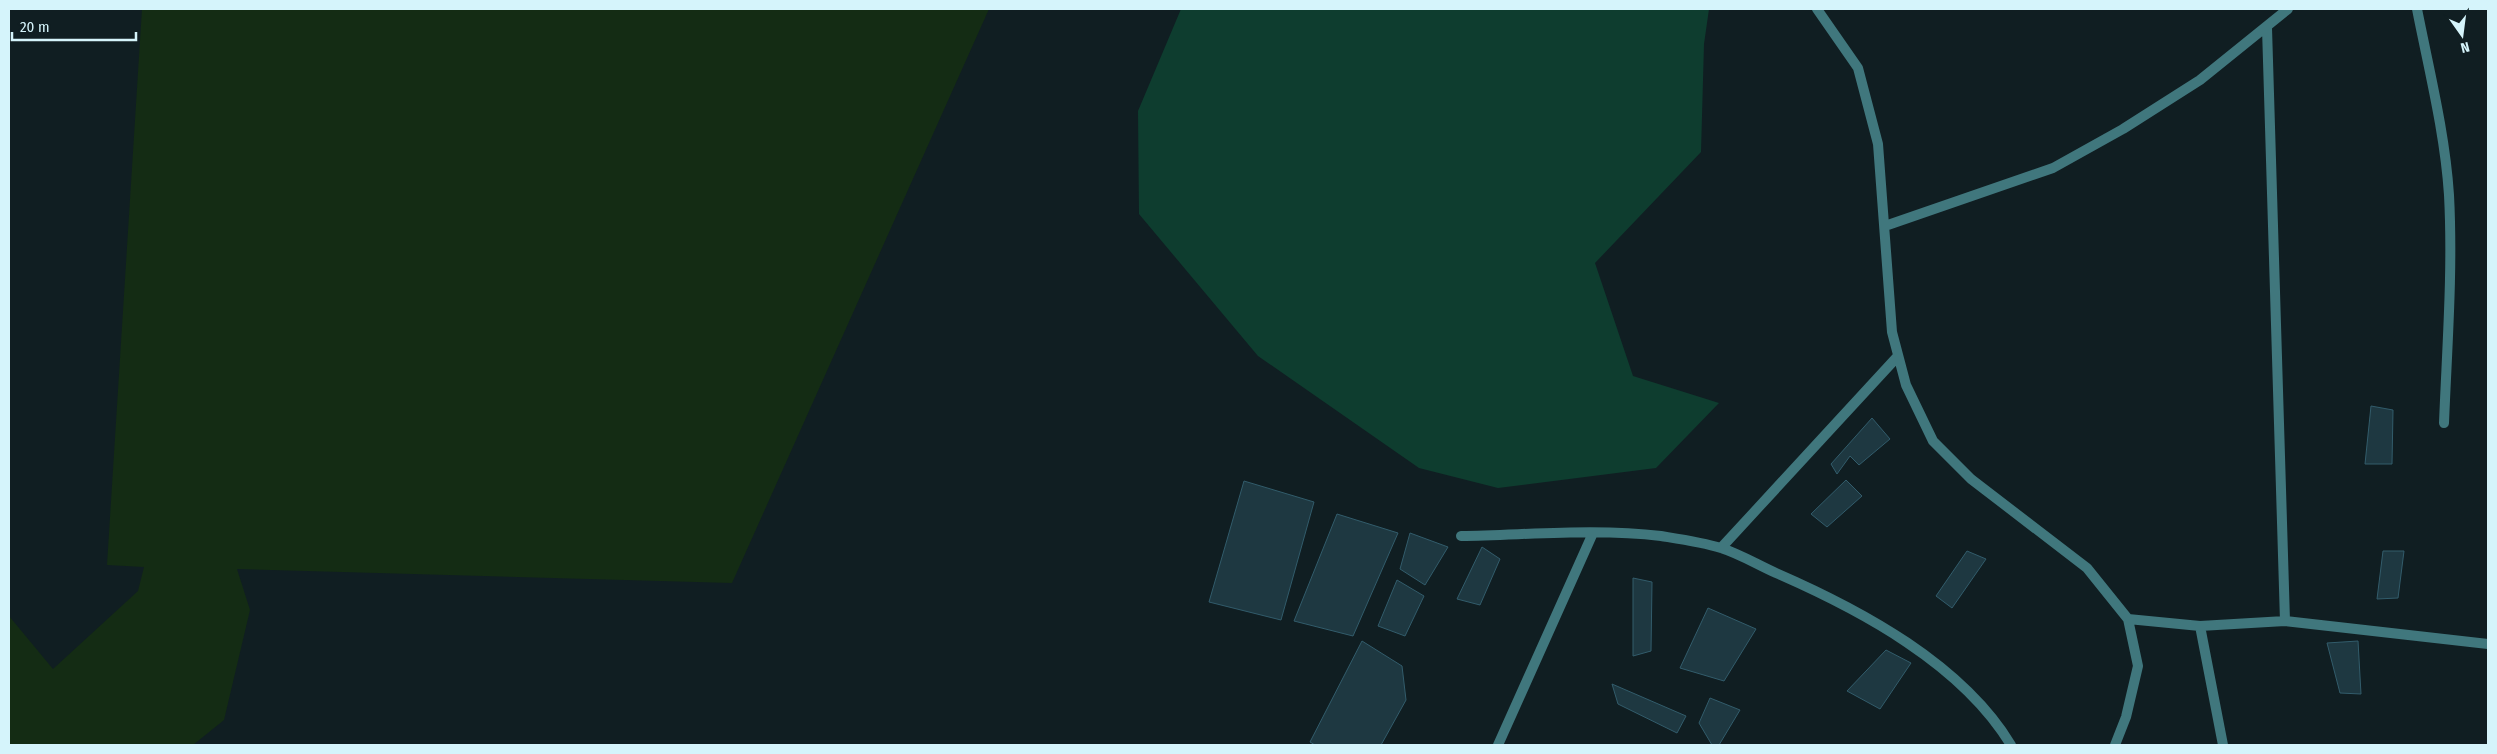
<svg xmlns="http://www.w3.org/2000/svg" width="2497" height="754" viewBox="0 0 2497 754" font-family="'Fira Sans Condensed',sans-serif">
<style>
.green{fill:#142c14}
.water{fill:#0e3d2f}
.building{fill:#1e3841;stroke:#325c6b}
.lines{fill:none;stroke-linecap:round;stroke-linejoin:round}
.street{stroke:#40777d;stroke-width:10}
</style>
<rect width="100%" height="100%" fill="#101e22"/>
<path class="green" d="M142,9H989L732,583L237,569L250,610L224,720L193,745H9V616L53,669L138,591L144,567L107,565Z"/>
<path class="water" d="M1181,9H1709L1704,44L1701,152L1595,263L1633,376L1719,403L1656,468L1498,488L1419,468L1258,356L1139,214L1138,111Z"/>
<path class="building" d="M2371,406L2393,410L2392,464H2365Z
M1872,418L1890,439L1859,465L1850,456L1837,474L1831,464Z
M1846,480L1862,496L1827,527L1811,514Z
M1244,481L1314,502L1281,620L1209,602Z
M1337,514L1398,533L1353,636L1294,621Z
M1410,533L1448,547L1425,585L1400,569Z
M1482,547L1500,559L1480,605L1457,599Z
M1967,551L1986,559L1952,608L1936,596Z
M2383,551H2404L2398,598L2377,599Z
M1633,578L1652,582L1651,651L1633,656Z
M1397,580L1424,596L1405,636L1378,626Z
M1708,608L1756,629L1724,681L1680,668Z
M1362,641L1402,666L1406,700L1381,745H1315L1310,742Z
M2358,641L2361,694L2340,693L2327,643Z
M1886,650L1911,663L1880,709L1847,691Z
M1612,684L1686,716L1677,733L1618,704Z
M1710,698L1740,710L1719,745H1712L1699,723Z"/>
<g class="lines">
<path class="street" d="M1817,9L1858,68L1878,144L1892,332L1906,385L1933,441L1971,479L2087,568L2128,619L2138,666L2126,717L2115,745
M2417,9C2429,70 2445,133 2449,195C2453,271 2447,347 2444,423
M2267,28L2285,621
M1885,226L2053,168L2123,129L2200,80L2288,9
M1461,536C1527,535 1596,528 1661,536C1680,539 1702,542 1721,548C1740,554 1758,565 1776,573C1861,610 1962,664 2011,745
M1721,548L1898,356
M2128,619L2200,626L2285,621L2488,644
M2200,626L2223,745
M1498,745L1593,533"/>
</g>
<rect width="2497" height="754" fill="none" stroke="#d5f4fb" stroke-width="20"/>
<g transform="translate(2462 35) rotate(166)" stroke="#101e22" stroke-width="4" paint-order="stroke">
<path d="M0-4L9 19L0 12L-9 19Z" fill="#d5f4fb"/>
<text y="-8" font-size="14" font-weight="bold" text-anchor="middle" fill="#d5f4fb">N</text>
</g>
<path d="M12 32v8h124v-8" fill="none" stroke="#d5f4fb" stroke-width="2.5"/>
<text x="20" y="32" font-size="15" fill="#d5f4fb" stroke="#101e22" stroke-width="4" paint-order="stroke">20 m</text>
</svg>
